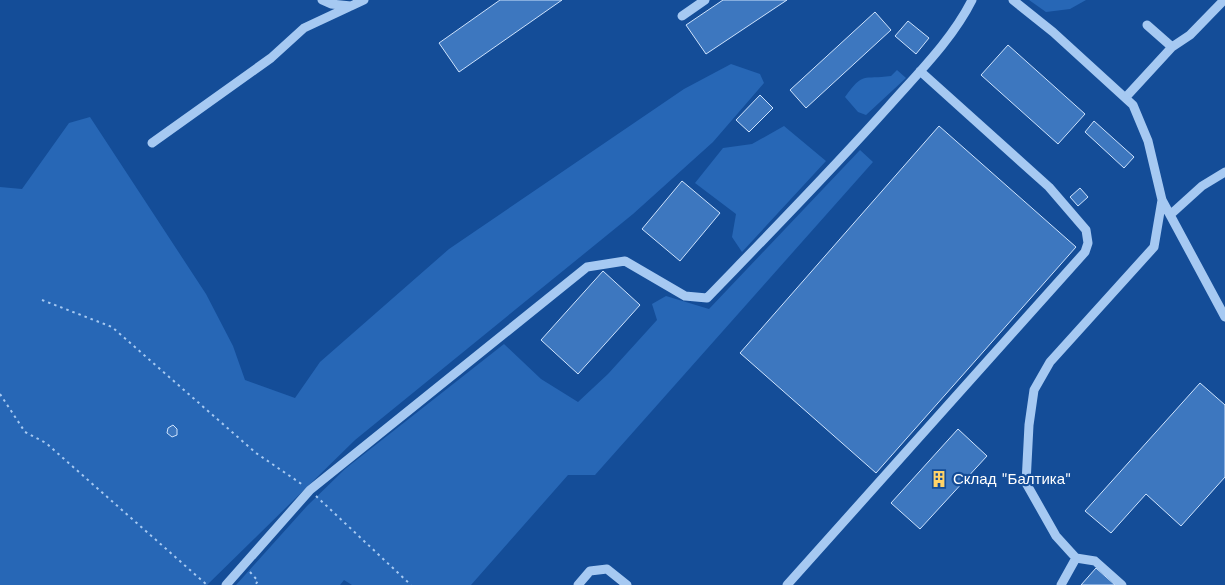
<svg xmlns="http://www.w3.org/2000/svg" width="1225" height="585" viewBox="0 0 1225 585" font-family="'Work Sans',sans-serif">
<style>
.green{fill:#2767b6}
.building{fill:#3d77bf;stroke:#cee3fd}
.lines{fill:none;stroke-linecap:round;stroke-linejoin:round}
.path{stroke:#a6c9f2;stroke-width:2;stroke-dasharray:2.5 4;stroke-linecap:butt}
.minor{stroke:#a6c9f2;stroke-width:9}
.labels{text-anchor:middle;stroke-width:4.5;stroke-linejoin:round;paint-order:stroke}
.poi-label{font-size:15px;fill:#fff;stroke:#144d98;text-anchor:start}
</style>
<rect width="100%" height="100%" fill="#144d98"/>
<path class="green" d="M1029,0H1086L1070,9L1046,12Z
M731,64L760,74L764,83L713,142L633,214L355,440L207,585H0V187L22,189L69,123L90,117L206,294L233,346L245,380L295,398L320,362L449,249L684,89Z
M897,70L906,78L866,115L858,112L845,97C864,71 862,80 891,76Z
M784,126L826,161L742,252L732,237L736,214L695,183L723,148L752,144Z
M860,150L873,162L595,475H568L471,585H352L344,580L340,585H236L307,506L345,469L504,344L541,379L578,402L608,374L657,320L652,304L666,296L709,309Z"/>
<path class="building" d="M500,0H562L459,72L439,43Z
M723,0H787L706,54L686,25Z
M875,12L891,30L806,108L790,90Z
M908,21L929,38L916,54L895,36Z
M1008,45L1085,114L1058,144L981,75Z
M760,95L773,108L749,132L736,120Z
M1094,121L1134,157L1124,168L1085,132Z
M939,126L1076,247L876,473L740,353Z
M682,181L720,213L680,261L642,229Z
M1080,188L1088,197L1078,206L1070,197Z
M603,271L640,305L578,374L541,340Z
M1200,383L1225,405V477L1181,526L1146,494L1111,533L1085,511Z
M173,425L177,429V435L172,437L167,433L168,428Z
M958,429L987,456L920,529L891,503Z
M1096,568L1115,585H1081Z"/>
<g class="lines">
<path class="path" d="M42,300L112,327L256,453L303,485
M0,394L25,432L46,443L207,585
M316,496L411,585
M250,572L258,581L255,585"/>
<path class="minor" d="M322,0L331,4L351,6
M1013,0L1053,32L1133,105L1148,141L1162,200L1154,247L1050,362L1034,390L1029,425L1026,483L1056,536L1076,558L1061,585
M682,16L705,0
M1147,25L1172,47
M1126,97L1172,47L1190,35L1224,0
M152,143L271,58L304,28L364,0
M1162,200L1225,317
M1170,215L1202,186L1225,172
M1076,558L1095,561L1122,585
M226,585L310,490L587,267L625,261L685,296L707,298C768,235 829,173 888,107C917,74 952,40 972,0
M578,585L590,571L607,569L627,585
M787,585L1085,252L1088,243L1086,230L1049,187L920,71"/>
</g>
<defs>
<g id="building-bare" transform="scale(1.35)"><path d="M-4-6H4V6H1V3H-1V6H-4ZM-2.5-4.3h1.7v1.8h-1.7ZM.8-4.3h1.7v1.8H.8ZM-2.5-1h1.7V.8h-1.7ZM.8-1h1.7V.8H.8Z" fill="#ffd368" stroke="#144d98" stroke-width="2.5" paint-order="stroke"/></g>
</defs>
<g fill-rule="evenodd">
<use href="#building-bare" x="939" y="479"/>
</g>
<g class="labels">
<g class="poi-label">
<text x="953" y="484">Склад "Балтика"</text>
</g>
</g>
</svg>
